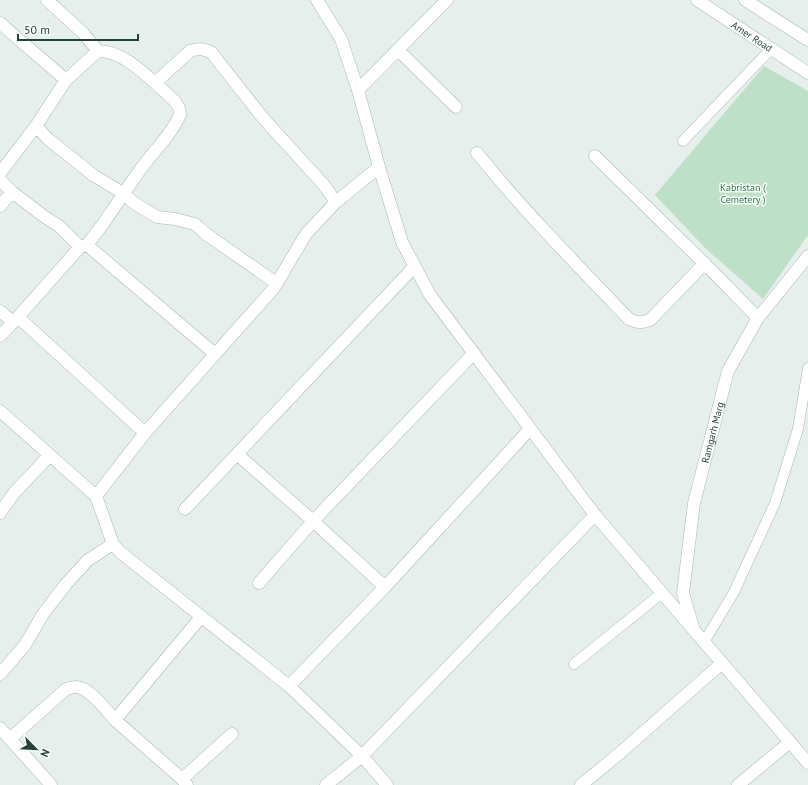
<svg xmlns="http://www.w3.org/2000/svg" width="808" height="785" viewBox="0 0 808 785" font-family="'PT Sans',sans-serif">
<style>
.green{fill:#bfe0c8}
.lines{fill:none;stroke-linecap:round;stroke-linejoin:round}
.service-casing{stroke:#a8b8b2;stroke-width:11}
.minor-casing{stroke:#a8b8b2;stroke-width:13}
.tertiary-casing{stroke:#a8b8b2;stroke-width:13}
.secondary-casing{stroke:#a4bbb3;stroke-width:13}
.service{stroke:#fff;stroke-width:10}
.minor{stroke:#fff;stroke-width:12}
.tertiary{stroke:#fff;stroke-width:12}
.secondary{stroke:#fff;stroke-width:12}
.labels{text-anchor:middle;stroke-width:3;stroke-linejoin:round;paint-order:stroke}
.street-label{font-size:10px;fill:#24423a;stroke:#f7fbf9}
.park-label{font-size:10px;fill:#2d7a4b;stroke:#f7fbf9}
</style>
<rect width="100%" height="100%" fill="#e6efeb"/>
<path class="green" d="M764,66L808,91V235L763,299L706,249L655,195Z"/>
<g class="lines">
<g class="service-casing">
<path id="service" d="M683,141L771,49
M704,642L734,592L775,503L798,429L808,368
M574,664L662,593"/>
</g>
<g class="minor-casing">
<path id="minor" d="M47,0L83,33L98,51
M0,23L66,80
M398,50L456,107
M155,83L190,51C199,48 203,49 211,52L263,118L323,184L336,202
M358,90L447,0
M477,153C524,211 577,265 629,319C637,323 642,323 650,320L705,263
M595,156L714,273L758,318
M0,173L36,126
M0,180L12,192L42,215L59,226L80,247
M0,206L12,192
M87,245C93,236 101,228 107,218C120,200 132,180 146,162C158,147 172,133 180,115C180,112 180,109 178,106C175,100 168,95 163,90C145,74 123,51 98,51L66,80L36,126L48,139L77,162L93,175L124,194L134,203L157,217L175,219L195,224L206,234L276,283
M0,311L13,322
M0,336L18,317
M0,411L96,496L145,433L274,288L306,234L336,202L379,167
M145,433L18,317L80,247L87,245L215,354
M237,454L313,521L385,587
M96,496L113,544L120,552L289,686L362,756L387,785
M185,509L414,267
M0,513L14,493L50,455
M259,583L313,521L474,353
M0,674L25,645L43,614L66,584L88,560L113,544
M289,686L385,587L530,429
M0,728L10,739L66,689C69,688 73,687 76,687C89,687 107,711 115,720
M10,739L51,785
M182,779L232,734
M187,785L182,779L115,720L201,617
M326,785L362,756L595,515
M581,785L620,753L722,663
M738,785L790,742"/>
</g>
<g class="tertiary-casing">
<g id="tertiary">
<path d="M317,0L341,39L358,90L379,167L402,242L430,295L595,515L808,763"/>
<path id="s1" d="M693,627L683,593L694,503L728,371L758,318L808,256"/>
</g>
</g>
<g class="secondary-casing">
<g id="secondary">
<path id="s2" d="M697,0L808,73"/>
<path d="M745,0L808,40"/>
</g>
</g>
<use href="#service" class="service"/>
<use href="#minor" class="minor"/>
<use href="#tertiary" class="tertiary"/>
<use href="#secondary" class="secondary"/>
</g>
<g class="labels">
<g class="street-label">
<text dy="4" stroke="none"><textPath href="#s2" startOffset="66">Amer Road</textPath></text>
<text dy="4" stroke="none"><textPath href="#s1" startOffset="199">Ramgarh Marg</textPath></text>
</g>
<g class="park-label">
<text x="743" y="191">Kabristan (<tspan x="743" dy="12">Cemetery )</tspan></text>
</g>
</g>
<g transform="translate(36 749) rotate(114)" stroke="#f7fbf9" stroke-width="3" paint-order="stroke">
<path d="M0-3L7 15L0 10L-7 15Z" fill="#24423a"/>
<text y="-6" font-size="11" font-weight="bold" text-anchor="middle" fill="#24423a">N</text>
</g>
<path d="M18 34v6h120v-6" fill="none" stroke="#24423a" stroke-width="2"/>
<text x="24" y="34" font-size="12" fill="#24423a" stroke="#f7fbf9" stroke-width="3" paint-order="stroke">50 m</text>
</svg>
